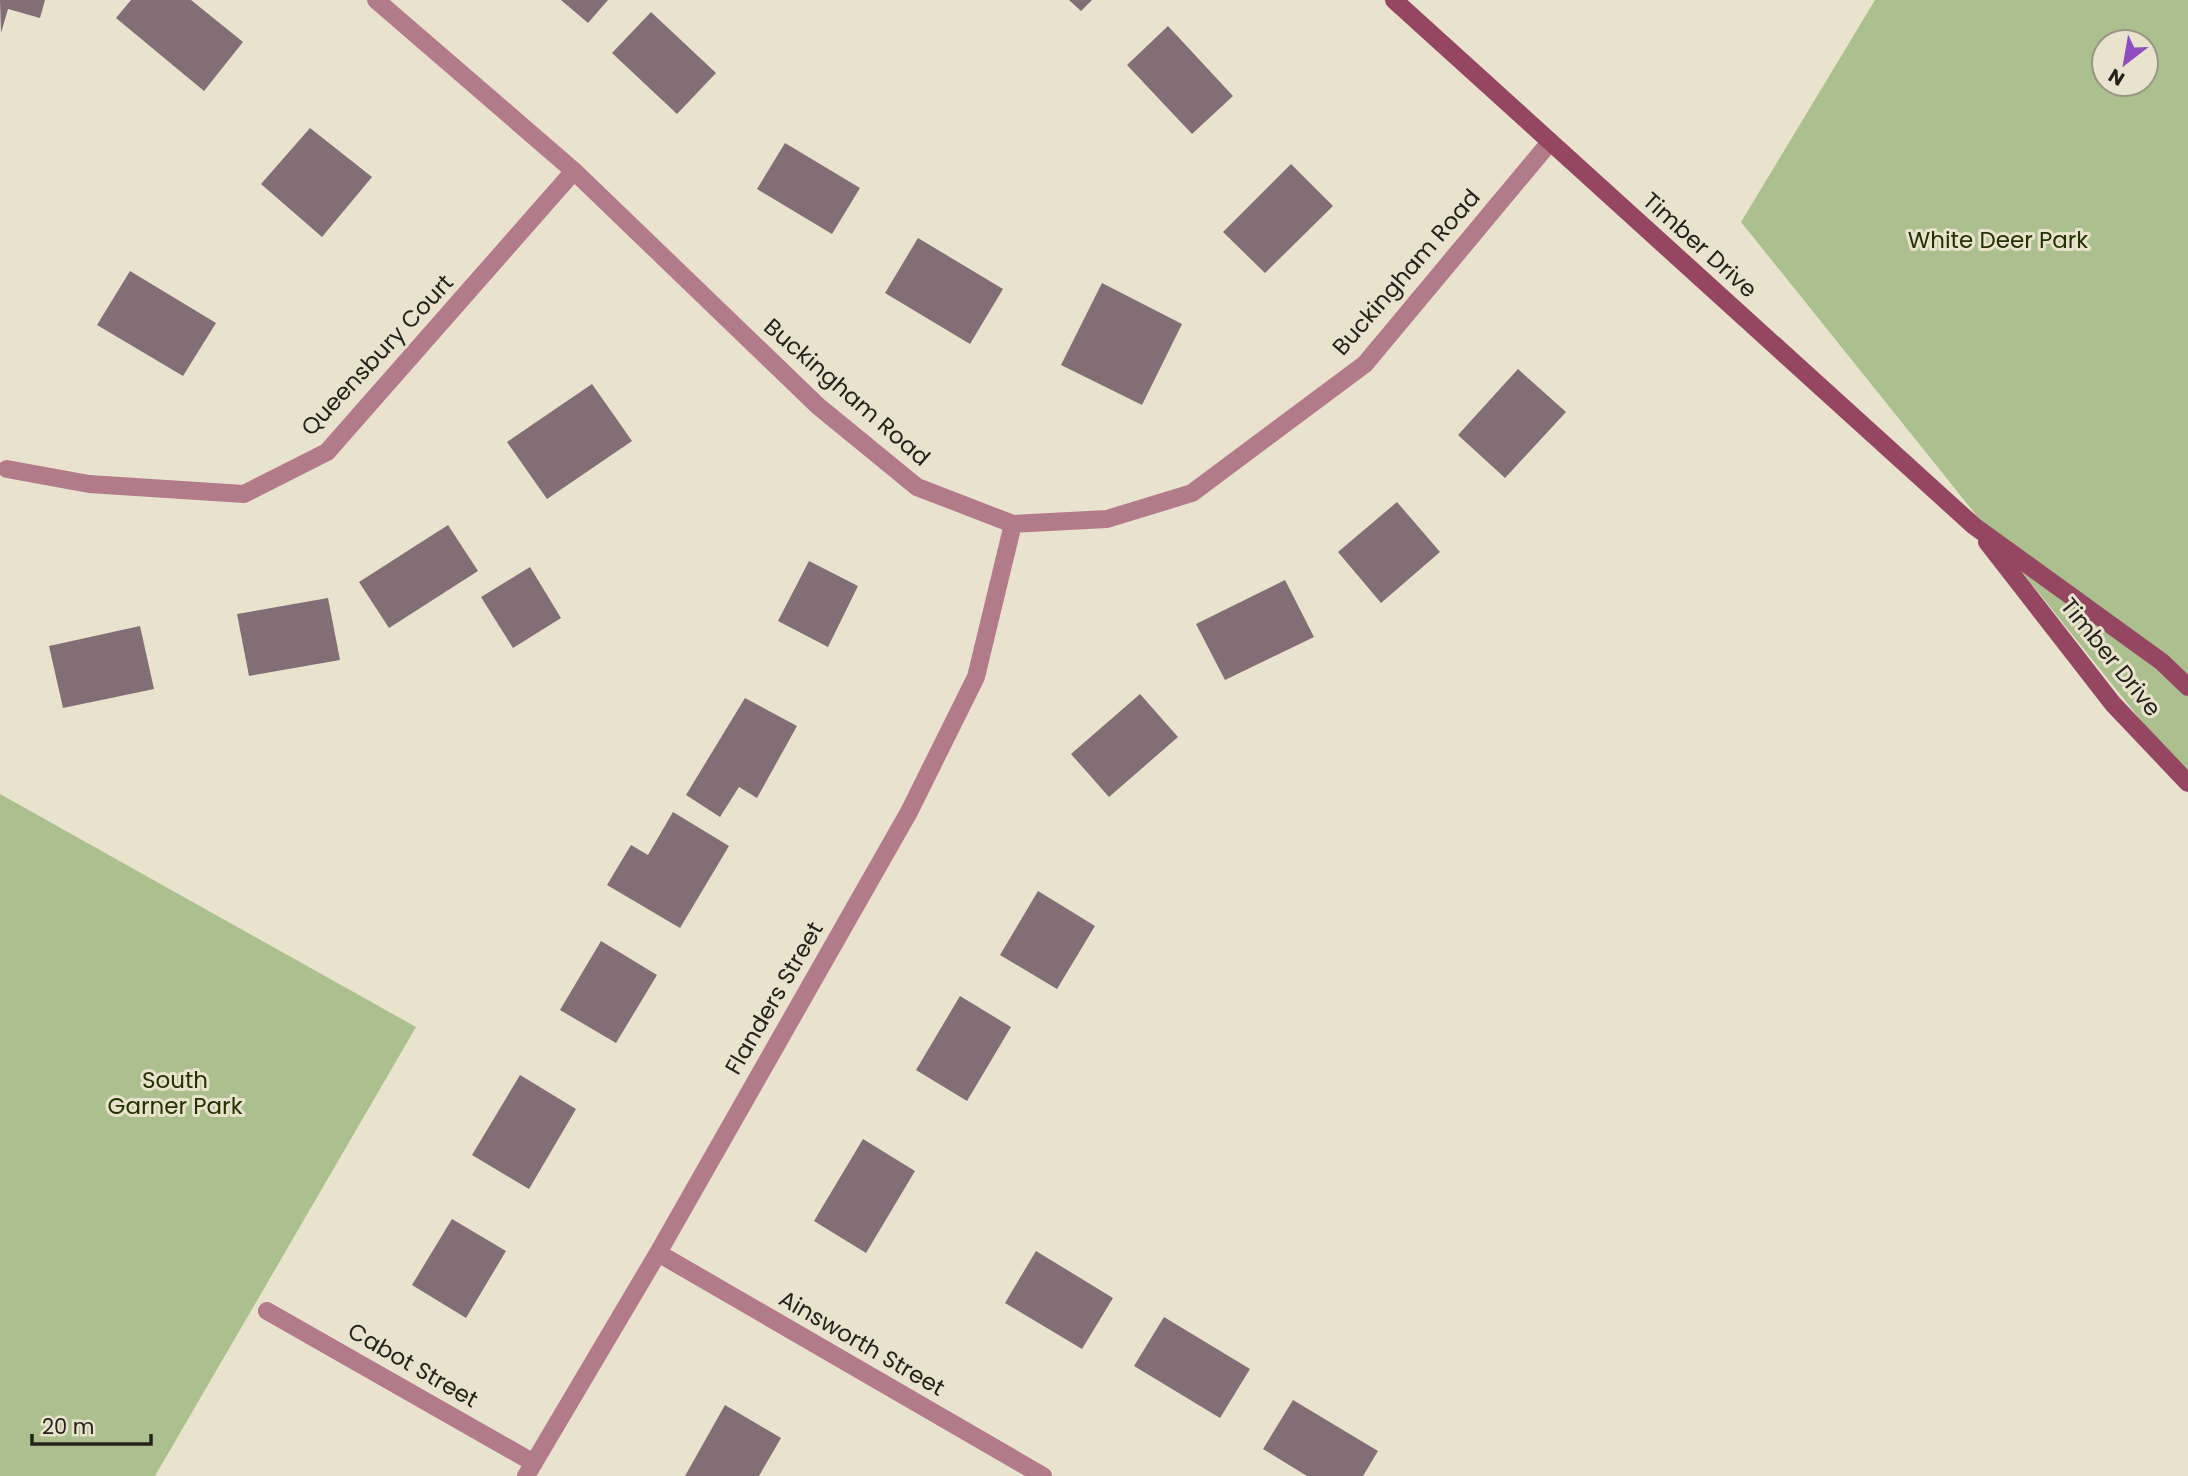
<svg xmlns="http://www.w3.org/2000/svg" width="2188" height="1476" viewBox="0 0 2188 1476" font-family="Poppins,sans-serif">
<style>
.green{fill:#abc08e;fill-rule:evenodd}
.building{fill:#846e75}
.lines{fill:none;stroke-linecap:round;stroke-linejoin:round}
.street{stroke:#b27b8a;stroke-width:18}
.secondary{stroke:#954761;stroke-width:18}
.labels{text-anchor:middle;stroke-width:6;stroke-linejoin:round;paint-order:stroke}
.park-label{font-size:23px;fill:#223200;stroke:#e9e3ce}
.street-label{font-size:23px;fill:#24221a;stroke:#e9e3ce}
</style>
<rect width="100%" height="100%" fill="#e9e3ce"/>
<path class="green" d="M1875,0H2188V779L1741,222ZM2104,42H2146V84H2104Z
M0,794L416,1027L155,1476H0Z"/>
<path class="building" d="M0,0H45L40,18L8,9L1,33Z
M131,0H191L243,42L204,91L116,18Z
M561,0H608L588,23Z
M1069,0H1092L1081,11Z
M651,12L716,73L677,114L612,53Z
M1168,26L1233,96L1192,134L1127,65Z
M310,128L372,177L322,237L261,184Z
M785,143L860,188L832,234L757,189Z
M1291,164L1333,206L1265,273L1223,232Z
M918,238L1003,289L970,344L885,293Z
M130,271L216,323L183,376L97,325Z
M1102,283L1182,324L1142,405L1061,365Z
M1518,369L1566,412L1505,478L1458,435Z
M592,384L632,441L547,499L507,442Z
M1397,502L1440,552L1381,603L1338,552Z
M448,525L478,571L389,628L359,582Z
M809,561L858,586L828,647L778,621Z
M530,567L561,618L513,648L481,597Z
M1285,580L1314,637L1225,680L1196,624Z
M328,598L340,660L249,676L237,614Z
M140,626L154,689L63,708L49,646Z
M1140,694L1178,737L1109,797L1071,754Z
M745,698L797,726L757,798L739,787L720,817L686,795Z
M673,812L729,846L680,928L607,885L631,845L648,855Z
M1038,891L1095,926L1057,989L1000,955Z
M601,941L657,975L616,1043L560,1010Z
M960,996L1011,1027L967,1101L916,1070Z
M520,1075L576,1109L529,1189L472,1155Z
M863,1139L915,1171L866,1253L814,1221Z
M452,1219L506,1251L466,1318L412,1285Z
M1036,1251L1113,1298L1082,1349L1005,1303Z
M1164,1317L1250,1369L1220,1418L1134,1366Z
M1293,1400L1378,1451L1363,1476H1307L1263,1449Z
M725,1405L781,1438L759,1476H685Z"/>
<g class="lines">
<path class="street" d="M376,0L574,171L818,406L917,487L1013,524L1107,519L1192,493L1365,364L1550,142
M7,469L89,484L244,494L327,452L574,171
M658,1253L1043,1476
M267,1311L534,1463
M526,1476L658,1253L909,812L976,677L1013,524"/>
<path class="secondary" d="M1394,0L1974,526L2162,662L2188,687
M1987,542L2113,704L2188,783"/>
</g>
<g class="labels">
<g class="park-label">
<text x="1998" y="248">White Deer Park</text>
<text x="175" y="1088">South<tspan x="175" dy="26">Garner Park</tspan></text>
</g>
<g class="street-label">
<text transform="translate(1700 245) rotate(42)" y="8">Timber Drive</text>
<text transform="translate(1406 272) rotate(-49)" y="8">Buckingham Road</text>
<text transform="translate(377 355) rotate(-47)" y="8">Queensbury Court</text>
<text transform="translate(847 392) rotate(41)" y="8">Buckingham Road</text>
<text transform="translate(2111 657) rotate(51)" y="8">Timber Drive</text>
<text transform="translate(774 998) rotate(-60)" y="8">Flanders Street</text>
<text transform="translate(862 1343) rotate(30)" y="8">Ainsworth Street</text>
<text transform="translate(413 1365) rotate(30)" y="8">Cabot Street</text>
</g>
</g>
<g transform="translate(2125 63) rotate(211)"><circle r="33" fill="#e9e3ce" stroke="#9a9686" stroke-width="2"/>
<path d="M0-5L12 26L0 18L-12 26Z" fill="#8f4dc2"/>
<text y="-10" font-size="19" font-weight="bold" text-anchor="middle" fill="#24221a">N</text>
</g>
<path d="M32 1434v10h119v-10" fill="none" stroke="#24221a" stroke-width="3.5"/>
<text x="42" y="1434" font-size="21" fill="#24221a" stroke="#e9e3ce" stroke-width="5" paint-order="stroke">20 m</text>
</svg>
